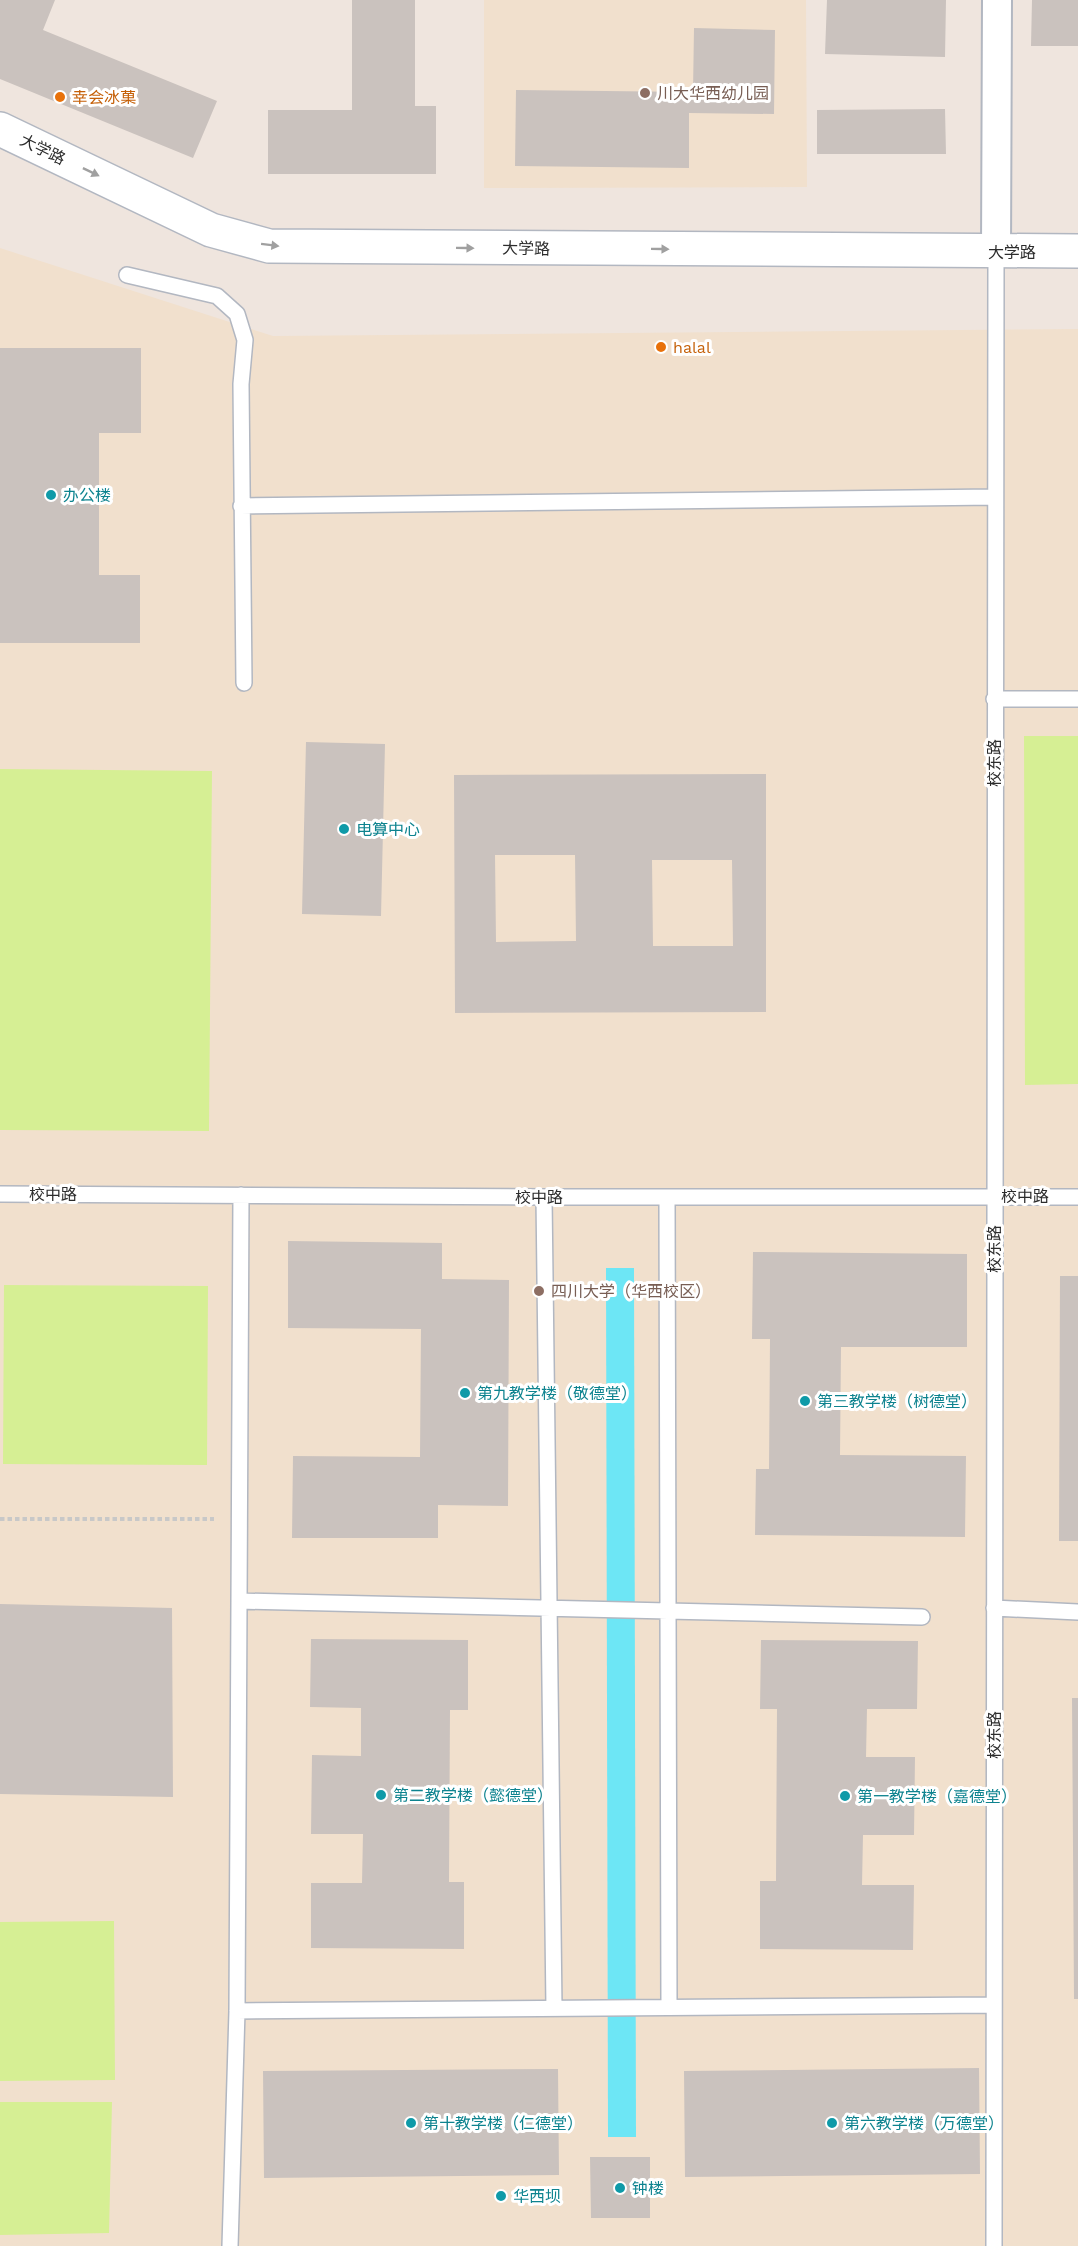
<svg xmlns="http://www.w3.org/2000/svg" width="1078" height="2246" viewBox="0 0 1078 2246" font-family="'Work Sans','Noto Sans SC',sans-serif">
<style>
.education{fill:#f1e0cd}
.pitch{fill:#d6ef94}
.water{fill:#6de6f5}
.building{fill:#cac2be;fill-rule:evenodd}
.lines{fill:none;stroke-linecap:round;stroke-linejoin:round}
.lane-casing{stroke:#b2b7c1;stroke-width:18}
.street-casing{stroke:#b2b7c1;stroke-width:32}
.secondary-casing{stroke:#b2b7c1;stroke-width:36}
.path{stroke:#c8c8c8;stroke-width:4;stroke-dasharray:4.5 3;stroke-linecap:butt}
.lane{stroke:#fff;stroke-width:15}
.street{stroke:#fff;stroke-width:28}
.secondary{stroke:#fff;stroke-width:33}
.oneway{fill:#a0a0a0}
.education-dot{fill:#8d6e63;stroke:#fff;stroke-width:2}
.food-dot{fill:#e8710a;stroke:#fff;stroke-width:2}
.culture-dot{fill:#0f9aa8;stroke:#fff;stroke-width:2}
.labels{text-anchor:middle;stroke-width:6;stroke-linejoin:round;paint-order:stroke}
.education-label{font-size:16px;fill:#785e54;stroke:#fff;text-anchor:start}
.food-label{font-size:16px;fill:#c56008;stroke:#fff;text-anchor:start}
.street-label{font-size:16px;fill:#2c2c2c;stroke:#fff}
.culture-label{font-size:16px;fill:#0d838f;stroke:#fff;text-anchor:start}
</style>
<rect width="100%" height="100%" fill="#efe5de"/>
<path class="education" d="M484,0H806L807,187L484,188Z
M0,248L273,336L1078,329V2246H0Z"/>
<path class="pitch" d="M1024,736H1078V1084L1025,1085Z
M0,769L212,771L209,1131L0,1130Z
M4,1285L208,1286L207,1465L3,1464Z
M114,1921L115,2080L0,2081V1922Z
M0,2102H112L109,2233L0,2235Z"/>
<path class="water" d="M606,1268H634L636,2137H608Z"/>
<path class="building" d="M0,0H55L43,30L217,101L193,158L0,79Z
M352,0H415V106H436V174H268V110H352Z
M827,0H946L945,57L825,54Z
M1032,0H1078V46H1031Z
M694,28L775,30L774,114L689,113V168L515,166L516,90L693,92Z
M945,109L946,154H817V110Z
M0,348H141V433H99V575H140V643H0Z
M306,742L385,744L381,916L302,914Z
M766,774V1012L455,1013L454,775ZM495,855H575L576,941L496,942ZM652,860H732L733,946H653Z
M288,1241L442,1243V1279L509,1280L508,1506L438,1505V1538H292L293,1456L420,1457L421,1329L288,1328Z
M753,1252L967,1254V1347H841L840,1455L966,1456L965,1537L755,1535L756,1469H769L770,1339H752Z
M1060,1276H1078V1541H1059Z
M0,1604L172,1608L173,1797L0,1794Z
M311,1639L468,1640V1710H450L449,1882H464V1949L311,1948V1883H362L363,1834H311L312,1755L361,1756V1708L310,1707Z
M761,1640L918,1641L917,1709H867L866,1757H915L914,1835H863L862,1885H914L913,1950L760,1949V1881H776L777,1709H760Z
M1072,1698H1078V1999H1074Z
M979,2068L980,2174L685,2177L684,2071Z
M558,2069L559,2175L264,2178L263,2071Z
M590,2157H650V2218H591Z"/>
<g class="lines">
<g class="lane-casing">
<path id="lane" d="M127,275L217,296L237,314L245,340L241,384L244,683
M241,506L995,497
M994,699H1078
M0,1194L544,1197H1078
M544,1197L554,2008
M667,1197L669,2007
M239,1601L922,1617
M994,1608L1078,1612
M237,2011L994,2005
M230,2246L237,2011L241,1195
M994,2246L996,252"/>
</g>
<g class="street-casing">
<path id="street" d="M996,252L997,0"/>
</g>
<g class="secondary-casing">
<path id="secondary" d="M0,129L211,230L269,246L1078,251"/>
</g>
<path class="path" d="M0,1519H214"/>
<use href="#lane" class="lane"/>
<use href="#street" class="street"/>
<use href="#secondary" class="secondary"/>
</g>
<defs><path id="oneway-solid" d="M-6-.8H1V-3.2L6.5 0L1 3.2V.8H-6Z" transform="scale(1.5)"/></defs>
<g class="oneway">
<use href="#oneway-solid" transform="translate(91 172) rotate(26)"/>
<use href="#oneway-solid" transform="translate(270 245) rotate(7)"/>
<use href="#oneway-solid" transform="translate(465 248) rotate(1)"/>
<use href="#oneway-solid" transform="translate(660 249) rotate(1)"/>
</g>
<g class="education-dot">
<circle cx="645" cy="93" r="6"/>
<circle cx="539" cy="1291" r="6"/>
</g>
<g class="food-dot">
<circle cx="60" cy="97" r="6"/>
<circle cx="661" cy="347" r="6"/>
</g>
<g class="culture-dot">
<circle cx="51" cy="495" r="6"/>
<circle cx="344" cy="829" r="6"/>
<circle cx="465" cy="1393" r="6"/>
<circle cx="805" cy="1401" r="6"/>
<circle cx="381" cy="1795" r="6"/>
<circle cx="845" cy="1796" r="6"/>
<circle cx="411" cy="2123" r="6"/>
<circle cx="832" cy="2123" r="6"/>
<circle cx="620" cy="2188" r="6"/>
<circle cx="501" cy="2196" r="6"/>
</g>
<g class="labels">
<g class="education-label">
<text x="657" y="99">川大华西幼儿园</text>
<text x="551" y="1297">四川大学（华西校区）</text>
</g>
<g class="food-label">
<text x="72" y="103">幸会冰菓</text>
<text x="673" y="353">halal</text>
</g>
<g class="street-label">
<text transform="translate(43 149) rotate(26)" y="6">大学路</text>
<text transform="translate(526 248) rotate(1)" y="6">大学路</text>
<text x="1012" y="258">大学路</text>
<text transform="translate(994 763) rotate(-90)" y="6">校东路</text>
<text x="53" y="1200">校中路</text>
<text x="1025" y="1202">校中路</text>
<text x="539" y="1203">校中路</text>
<text transform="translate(994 1249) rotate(-90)" y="6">校东路</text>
<text transform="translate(994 1735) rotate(-90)" y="6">校东路</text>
</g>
<g class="culture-label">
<text x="63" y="501">办公楼</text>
<text x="356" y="835">电算中心</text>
<text x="477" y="1399">第九教学楼（敬德堂）</text>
<text x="817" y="1407">第三教学楼（树德堂）</text>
<text x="393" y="1801">第二教学楼（懿德堂）</text>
<text x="857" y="1802">第一教学楼（嘉德堂）</text>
<text x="423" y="2129">第十教学楼（仁德堂）</text>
<text x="844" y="2129">第六教学楼（万德堂）</text>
<text x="632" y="2194">钟楼</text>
<text x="513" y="2202">华西坝</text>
</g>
</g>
</svg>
